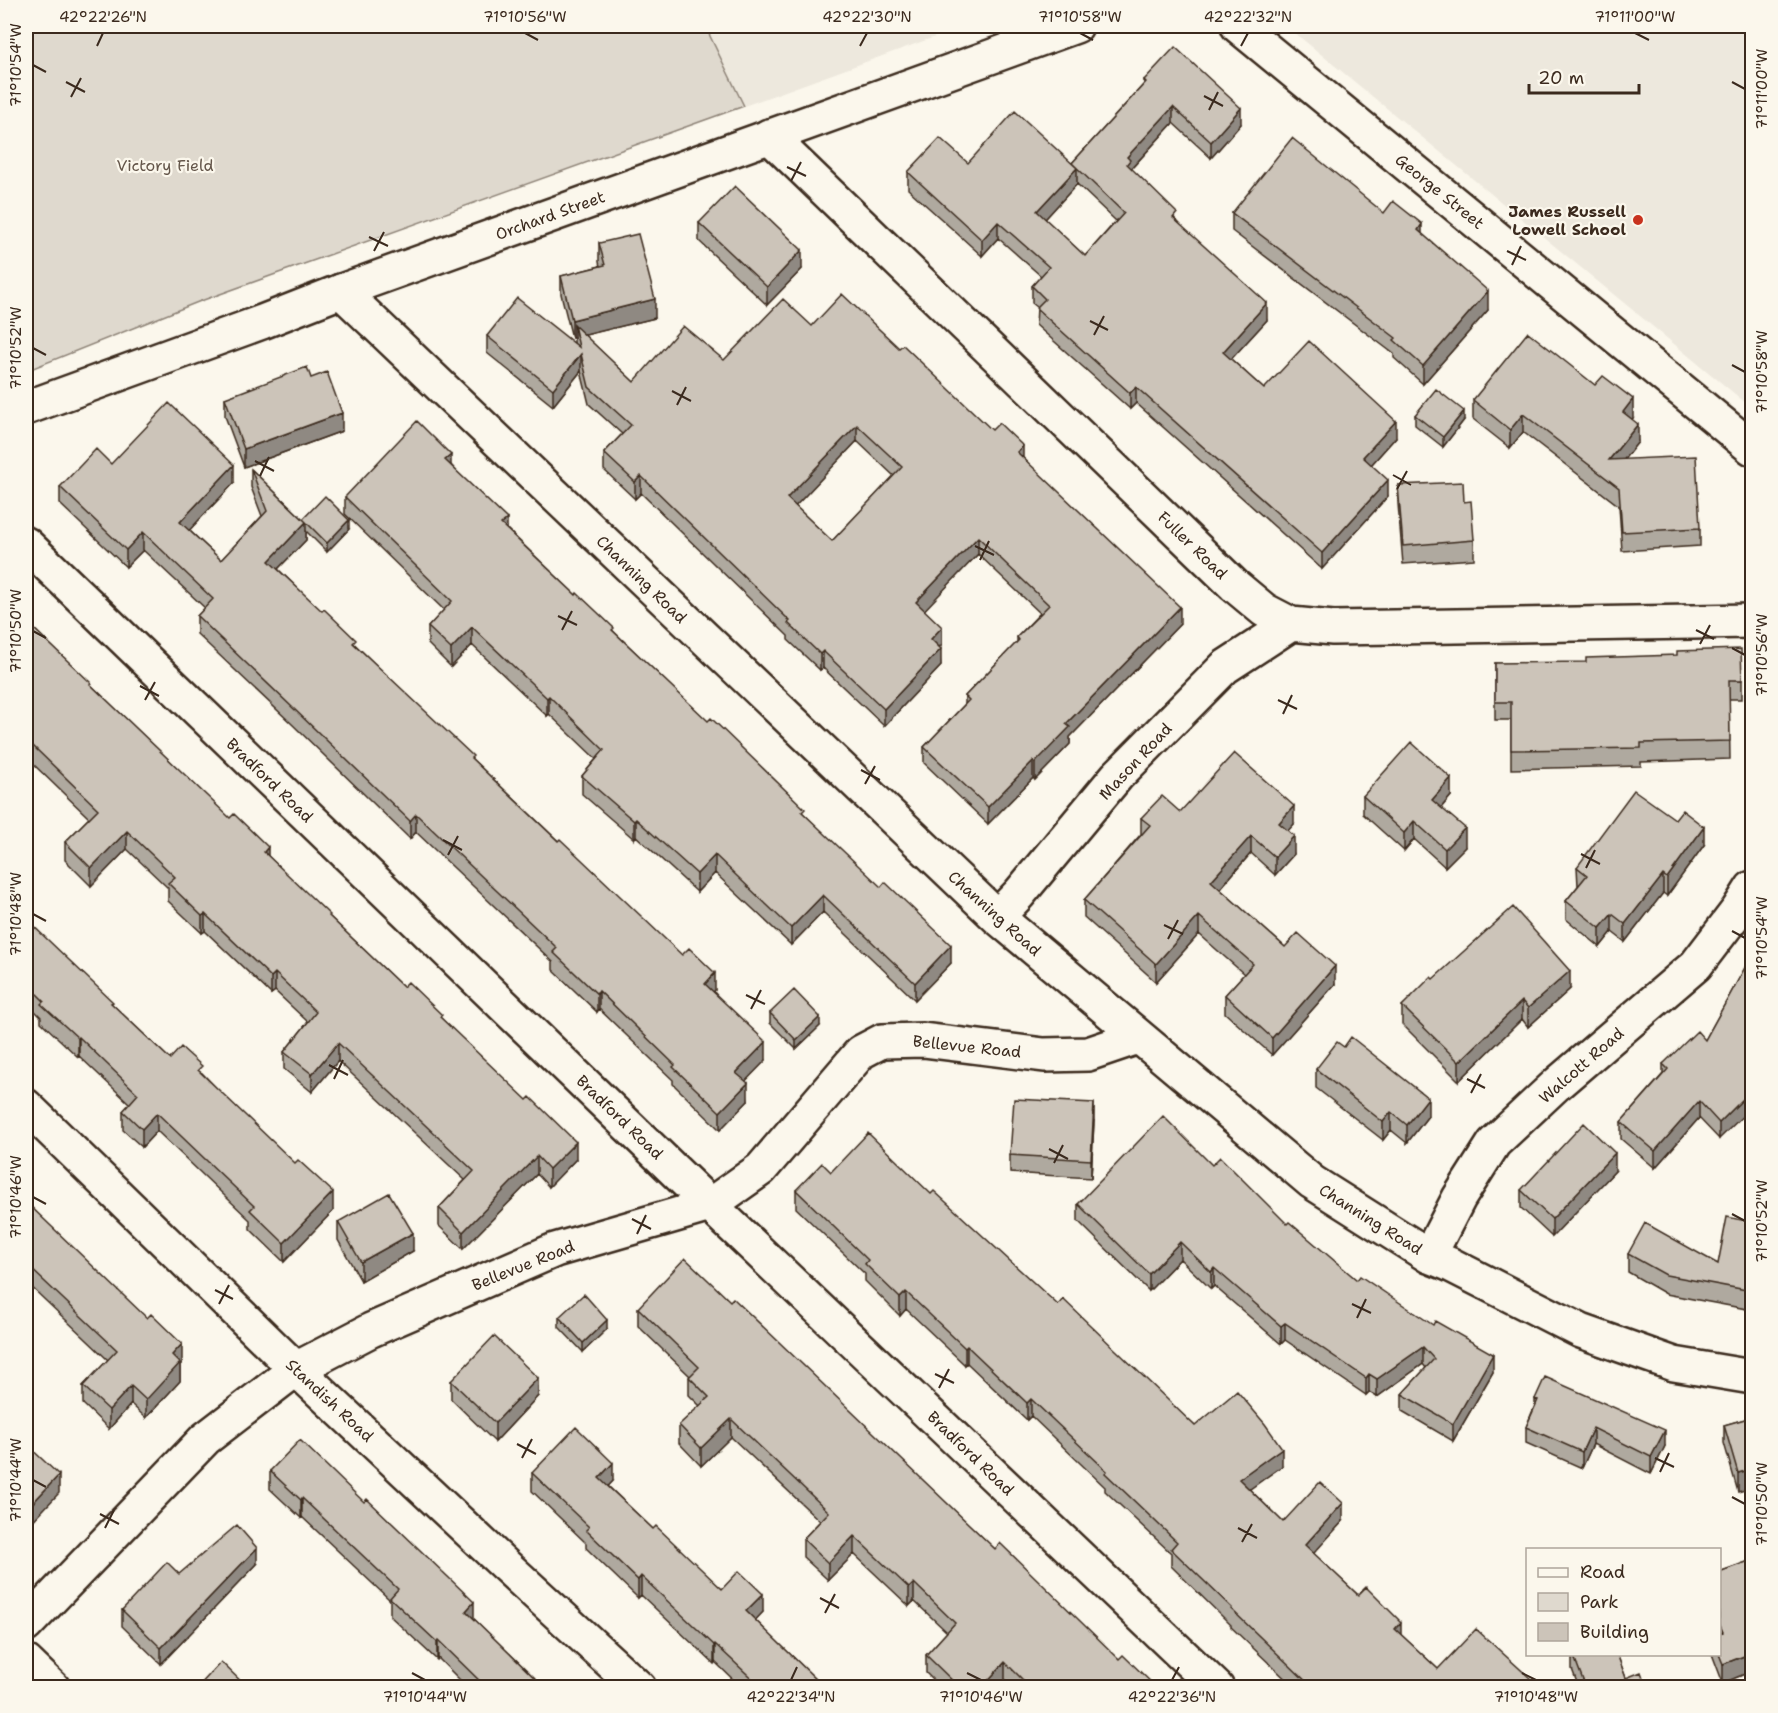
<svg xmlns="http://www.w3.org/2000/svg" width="1778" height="1713" viewBox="0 0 1778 1713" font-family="'Shantell Sans',sans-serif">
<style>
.built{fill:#ede8dd}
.green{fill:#dfd9ce;stroke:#8d8276;stroke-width:1.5}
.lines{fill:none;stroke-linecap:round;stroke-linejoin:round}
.minor-casing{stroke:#3b2a1e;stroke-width:38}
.secondary-casing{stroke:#3b2a1e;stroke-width:38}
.minor{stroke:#fbf7ec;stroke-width:33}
.secondary{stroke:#fbf7ec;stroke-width:33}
.wall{fill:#afa99f;stroke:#3b2a1e;stroke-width:1.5;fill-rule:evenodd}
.shaded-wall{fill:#8f8982;stroke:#3b2a1e;stroke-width:1.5}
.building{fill:#ccc4b9;stroke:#3b2a1e;stroke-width:1.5;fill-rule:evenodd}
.ticks{fill:none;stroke:#3b2a1e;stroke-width:2}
.poi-dot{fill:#c8321e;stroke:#fbf7ec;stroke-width:2}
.labels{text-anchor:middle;stroke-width:4.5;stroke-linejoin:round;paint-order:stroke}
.park-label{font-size:16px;fill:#64564a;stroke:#fbf7ec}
.street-label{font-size:16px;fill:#3b2a1e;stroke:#fbf7ec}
.poi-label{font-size:16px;font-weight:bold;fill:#3b2a1e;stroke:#fbf7ec;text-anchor:end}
.neatline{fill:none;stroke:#3b2a1e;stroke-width:2}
.ticks-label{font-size:15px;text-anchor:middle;fill:#3b2a1e}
</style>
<rect width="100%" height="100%" fill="#fbf7ec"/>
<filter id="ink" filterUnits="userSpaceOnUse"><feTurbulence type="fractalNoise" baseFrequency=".0167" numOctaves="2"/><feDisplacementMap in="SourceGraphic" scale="12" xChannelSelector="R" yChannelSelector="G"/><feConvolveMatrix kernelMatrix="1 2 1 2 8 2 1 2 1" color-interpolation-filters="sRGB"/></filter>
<g filter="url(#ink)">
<path class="built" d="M705,26H965L744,106Z
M1293,26H1752V408L1295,33Z"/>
<path class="green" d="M26,26H705L744,106L198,302L26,371Z"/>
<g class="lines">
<g class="minor-casing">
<path id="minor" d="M1238,26L1752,448
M769,136L1234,585L1264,610L1291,624L1333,628L1752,621
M341,291L997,917L1312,1182L1429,1256L1449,1264L1581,1331L1674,1364L1752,1377
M26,544L710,1205L1217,1688
M997,917L1019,894L1117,776L1225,667L1291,624
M26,1106L296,1369L504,1564L639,1688
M1429,1256L1459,1198L1494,1143L1557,1084L1696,965L1738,910L1752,888
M26,1625L205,1439L296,1369L371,1330L555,1250L710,1205L761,1169L861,1052L882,1041L923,1040L1044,1055L1088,1054L1138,1037
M26,1662L53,1688"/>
</g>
<g class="secondary-casing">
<path id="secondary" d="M26,408L262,322L341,291L1076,26"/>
</g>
<use href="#minor" class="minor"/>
<use href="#secondary" class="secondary"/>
</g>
<path class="wall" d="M1144,80L1241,124L1211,158L1173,123L1131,169L1177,221L1267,320L1231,359L1264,389L1396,437L1371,465L1388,496L1322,569L1136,403L1130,409L1036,325L1037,307L1032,303V286L1041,276L998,238L982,256L908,189V172L968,163H1072L1144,84ZM1077,184L1116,221L1085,256L1045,219Z
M1232,213H1384L1422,234L1488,310L1423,384L1394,358V354L1232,231Z
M699,223L802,269L767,305L699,241Z
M599,243L655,318L584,335L634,382L724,360L812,326L899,348L1023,458L1180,624L1070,737V744L1035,780L1033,778L988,824L924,763V747L965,704V696L1017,642V637L1040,613L978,554L924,610L942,644L939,647L941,666L884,726L823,668L820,670L788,640V636L641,493L635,499L604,470V453L622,434L589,404L581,371L553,406L487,353V336L574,343V338H572L561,294V276L600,266L599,262ZM857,441L894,476L832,541L795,506Z
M311,378L342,431L244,467L225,416V398Z
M1473,400L1633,418L1632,419L1638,442L1624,459L1700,528V546L1622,551L1619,506L1523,432L1510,448L1473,419Z
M1415,415L1464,420L1443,447L1415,425Z
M111,464L234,483L189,530L221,560L262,516L251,487V469L303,519L349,529L327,552L306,531V540L278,569L473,760L715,990L714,992L766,1060L745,1081L748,1101L720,1130L673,1084V1080L599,1009L597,1012L553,970V962L416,832L410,839L292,724L197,634V616L205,608L143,550L126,567L60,504V487Z
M451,465L507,529L805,815L951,963L915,1000L823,912L791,945L715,873L697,892L636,836L634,839L582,794V776L596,759L549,714L547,716L472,645L451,667L428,644V627L444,610L345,514V497Z
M1398,485L1464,502L1474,540V559L1403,564L1398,504Z
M26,618L32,627L91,685L268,856L330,917L403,987L442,1019L576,1159L549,1187L537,1174L463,1249L439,1226V1208L465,1180L338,1061L312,1092L284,1069V1052L308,1022L275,991L271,994L205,931L202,933L168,901V888L127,849L91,886L65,860V842L89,818L32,763L27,767L26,765Z
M1495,663L1742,680V699H1729L1730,759L1641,762V766L1511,769V720H1495Z
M1363,796H1451L1441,808L1465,847L1445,867L1414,839L1404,851L1363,814Z
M1180,812L1294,824L1288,830L1294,854L1275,875L1251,853L1220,889L1285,947L1335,984L1272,1055L1225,1013V995L1244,974L1199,934L1156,982L1084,917V900L1141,834V818Z
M1704,845L1667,896L1663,893L1625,942L1612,932L1600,947L1566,919V901L1578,886L1577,867Z
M26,919L113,1005L170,1059L202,1073L333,1211L284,1262L250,1229V1220L157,1131L142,1147L123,1130V1111L130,1104L79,1056L78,1057L41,1022V1017L26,1002Z
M1752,955L1719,1139L1699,1118L1655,1168L1621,1139V1122L1663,1074V1064L1705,1040Z
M1433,979L1570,989L1528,1027L1522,1019L1459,1081L1402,1024V1006Z
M770,1013L820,1026L796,1049L770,1023Z
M1344,1047L1428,1116L1407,1143L1391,1130L1383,1140L1316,1088V1069Z
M1094,1121L1091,1178L1010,1173V1155Z
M1212,1165L1357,1280L1493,1372L1453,1441L1402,1411V1394L1426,1368L1423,1364L1377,1397L1369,1392L1366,1395L1285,1340L1281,1344L1214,1286L1211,1289L1180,1259L1149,1291L1078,1221V1204Z
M1615,1171L1552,1237L1521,1208V1190Z
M831,1172L931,1194L1195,1426L1282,1466L1249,1489L1283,1522L1343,1521L1313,1553L1438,1669L1541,1688H1295L1231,1627V1625L1171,1566V1553L1105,1491V1487L1031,1416L1027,1420L967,1363L965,1365L906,1309L900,1316L865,1281V1274L796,1208V1190Z
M26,1202L182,1363L180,1365V1381L146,1418L131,1404L109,1429L83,1404V1386L108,1360L26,1282Z
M338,1222L413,1251L361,1281L338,1240Z
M1752,1222V1310L1666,1294L1628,1272V1254L1718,1264Z
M730,1301L995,1549L1119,1659L1157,1688H1013L1005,1680L997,1688H941L926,1673V1655L947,1632L914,1601L909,1606L854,1554L828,1580L803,1557V1539L820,1521L731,1437L701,1466L679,1443V1425L700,1406L689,1395V1377L690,1376L638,1326V1308Z
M559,1317L607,1329L583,1352L559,1327Z
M451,1381L538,1396L495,1442L451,1399Z
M1535,1399L1665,1446L1651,1474L1593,1444L1582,1468L1526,1443V1427L1535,1405Z
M1752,1417L1738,1492L1724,1443V1425Z
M270,1471L474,1619L545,1688H468L438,1658L437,1660L390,1616V1600L302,1517L301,1518L270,1489Z
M532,1473L613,1481L608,1486L653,1529L722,1589L763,1612L755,1620L825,1688H742L715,1662L714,1664L641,1595L638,1598L586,1548V1543L532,1491Z
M1752,1560V1671L1723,1683L1712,1654H1719V1572Z
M257,1564L161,1664L122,1626V1610L179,1574Z
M1572,1654H1617L1626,1678L1647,1688H1579L1572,1669Z"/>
<path class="shaded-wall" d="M1173,107V123L1130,170L1127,180V157Z
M1241,108V124L1211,158V142Z
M1077,168V184L1037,228V211Z
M998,222V238L982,256V240Z
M1422,224V242L1418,230Z
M802,250V269L767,305V287Z
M1488,291V310L1423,384V366Z
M655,299V318L577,337L574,325V338H572V320Z
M1267,303V320L1223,368V352Z
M581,354V371L553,406V389Z
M1136,387V403L1130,409V393Z
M1633,399V418L1623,430V412Z
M1464,411V420L1443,447V437Z
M342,413V431L244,467V449Z
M1523,414V432L1510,448V430Z
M1396,421V437L1363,474V457Z
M1638,424V442L1609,478V460Z
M857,425V441L787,515V498Z
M1023,446V463L1017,452Z
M451,455V472L445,460Z
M234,465V483L180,540V522Z
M641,476V493L635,499V482Z
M1388,480V496L1322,569V553Z
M507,519V536L501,524Z
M349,520V529L327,552V543Z
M306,522V540L269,578V561Z
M143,532V550L126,567V550Z
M978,537V554L916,619V602Z
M1180,607V624L1070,737V744L1035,780V763L1066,724Z
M472,627V645L451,667V649Z
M942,627V644L931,656V639Z
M941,649V666L884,726V709Z
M823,651V668L820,670V654Z
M549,696V714L547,716V698Z
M32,745V763L27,767V750Z
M1033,761V778L988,824V807Z
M1451,778V796L1432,818V800Z
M1294,806V824L1279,841V823Z
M416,814V832L410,839V821Z
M636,819V836L634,839V821Z
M1414,821V839L1404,851V833Z
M1704,827V845L1667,896V878Z
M1465,828V847L1445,867V849Z
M127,831V849L91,886V868Z
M1251,836V853L1211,899V881Z
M1294,836V854L1275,875V857Z
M268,847V865L264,852Z
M715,855V873L697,892V874Z
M1663,875V893L1625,942V924Z
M823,895V912L791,945V928Z
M205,914V931L202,933V916Z
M1612,914V932L1600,947V928Z
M1199,916V934L1156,982V964Z
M951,945V963L915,1000V983Z
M1335,966V984L1272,1055V1038Z
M1570,971V989L1528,1027V1008Z
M275,973V991L271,994V977Z
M715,973V990L705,1002V984Z
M599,991V1009L597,1012V994Z
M1522,1001V1019L1459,1081V1062Z
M820,1017V1026L796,1049V1040Z
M79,1037V1056L78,1057V1038Z
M766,1042V1060L736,1091V1073Z
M338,1043V1061L312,1092V1074Z
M748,1083V1101L720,1130V1112Z
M1752,1090V1107L1719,1139V1123Z
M1428,1098V1116L1407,1143V1125Z
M1699,1101V1118L1655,1168V1151Z
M1094,1103V1121L1091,1178V1160Z
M1391,1112V1130L1383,1140V1122Z
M157,1113V1131L142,1147V1129Z
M576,1142V1159L549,1187V1169Z
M1615,1153V1171L1552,1237V1219Z
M537,1156V1174L463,1249V1232Z
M333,1192V1211L284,1262V1243Z
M413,1233V1251L361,1281V1262Z
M1180,1242V1259L1149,1291V1274Z
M1214,1268V1286L1211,1289V1272Z
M906,1292V1309L900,1316V1298Z
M607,1320V1329L583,1352V1343Z
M1285,1323V1340L1281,1344V1326Z
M182,1344V1363L180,1365V1381L146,1418V1400L172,1355Z
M967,1346V1363L965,1365V1348Z
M1423,1347V1364L1377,1397V1379Z
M1493,1354V1372L1453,1441V1424Z
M1369,1374V1392L1366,1395V1378Z
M538,1378V1396L495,1442V1423Z
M131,1386V1404L109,1429V1410Z
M1031,1399V1416L1027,1420V1403Z
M731,1419V1437L701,1466V1448Z
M1593,1428V1444L1582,1468V1452Z
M1665,1430V1446L1651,1474V1457Z
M1282,1448V1466L1239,1497V1479Z
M613,1463V1481L599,1496V1478Z
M1752,1469V1488L1738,1492V1473Z
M59,1475V1493L26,1528V1510Z
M302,1498V1517L301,1518V1500Z
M1343,1503V1521L1305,1563V1545Z
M854,1536V1554L828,1580V1563Z
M257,1548V1564L161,1664V1648Z
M641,1576V1595L638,1598V1580Z
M914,1583V1601L909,1606V1588Z
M763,1594V1612L746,1630V1611Z
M474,1602V1620L466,1611Z
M1401,1622V1639L1395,1629Z
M438,1640V1658L437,1660V1642Z
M715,1644V1662L714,1664V1645Z
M1752,1653V1671L1723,1683V1664Z
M1005,1662V1680L997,1688H981Z"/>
<path class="building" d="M1175,47L1241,108L1211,142L1173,107L1127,157L1130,160L1127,164L1177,213L1173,218L1267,303L1223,352L1264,389L1309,341L1396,421L1363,457L1388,480L1322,553L1136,387L1130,393L1036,308L1045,299L1032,286L1049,267L998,222L982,240L908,172L940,138L968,163L1015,111L1077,168L1037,211L1085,256L1124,213L1072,163L1146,82L1144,80Z
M1292,138L1384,213L1393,201L1422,224L1418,230L1488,291L1423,366L1394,340L1396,338L1232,213Z
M735,186L802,250L767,287L699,223Z
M638,234L655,299L572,320L561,276L605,265L599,243Z
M842,294L899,348L903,345L992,430L999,423L1023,446L1017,452L1180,607L1066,724L1070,727L1035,763L1033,761L988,807L924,747L969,700L965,696L1019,640L1017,637L1049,605L978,537L916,602L942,627L931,639L941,649L884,709L823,651L820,654L788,623L790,621L641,476L635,482L604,453L631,425L589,387L581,354L553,389L487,336L517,298L579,347L574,325L634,382L683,326L724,360L783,299L812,326ZM857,425L902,467L832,541L787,498Z
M1528,332L1595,385L1603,376L1633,399L1623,412L1638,424L1609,460L1696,456L1700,528L1622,532L1619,488L1523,414L1510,430L1473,400Z
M307,367L311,378L327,372L342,413L244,449L225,398Z
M1436,389L1464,411L1443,437L1415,415Z
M169,403L234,465L180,522L221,560L267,511L251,469L306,522L269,561L322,611L324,609L356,640L353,643L473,756L471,758L558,841L560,839L682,955L689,948L715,973L705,984L766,1042L736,1073L748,1083L720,1112L673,1067L675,1065L599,991L597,994L553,952L557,948L416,814L410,821L292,707L197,616L213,599L143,532L126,550L60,487L96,449L111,464Z
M417,421L451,455L445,460L507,519L501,524L576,595L577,593L614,628L612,630L708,721L711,718L805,809L802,812L881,887L885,882L951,945L915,983L823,895L791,928L715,855L697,874L636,819L634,821L582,776L604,750L549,696L547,698L472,627L451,649L428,627L452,601L345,497Z
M1463,482L1464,502L1471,501L1474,540L1403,546L1398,485Z
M325,496L349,520L327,543L303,519Z
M26,618L32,624L31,626L91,683L90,684L230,818L234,814L268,847L264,852L330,915L329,916L403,987L408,982L442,1015L440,1017L527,1100L530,1097L576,1142L549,1169L537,1156L463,1232L439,1208L474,1171L338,1043L312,1074L284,1052L316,1012L275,973L271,977L205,914L202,916L168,883L175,877L127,831L91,868L65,842L98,809L32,745L27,750L26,748Z
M1741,649L1742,680H1729L1730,741L1641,743V748L1511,750V702H1495V663L1586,662V658L1677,655V651Z
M1411,742L1451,778L1432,800L1465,828L1445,849L1414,821L1404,833L1363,796Z
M1234,753L1294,806L1279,823L1294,836L1275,857L1251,836L1211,881L1285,947L1298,933L1335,966L1272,1038L1225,995L1253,964L1199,916L1156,964L1084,900L1150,825L1141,818L1162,796L1180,812Z
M1634,790L1675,819L1682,810L1704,827L1667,878L1663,875L1625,924L1612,914L1600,928L1566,901L1587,875L1577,867Z
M1513,907L1570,971L1528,1008L1522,1001L1459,1062L1402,1006L1431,977L1433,979Z
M26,919L113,1002L111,1003L170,1059L181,1047L202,1066L198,1070L295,1163L298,1160L333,1192L284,1243L250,1210L254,1206L157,1113L142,1129L123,1111L138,1094L79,1037L78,1038L41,1004L44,1001L26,983Z
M1752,955V1090L1719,1123L1699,1101L1655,1151L1621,1122L1668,1069L1663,1064L1697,1031L1705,1040Z
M794,990L820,1017L796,1040L770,1013Z
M1351,1037L1428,1098L1407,1125L1391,1112L1383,1122L1316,1069L1337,1042L1344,1047Z
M1014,1099L1094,1103L1091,1160L1010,1155Z
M1163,1116L1212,1165L1220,1157L1287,1224L1289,1222L1357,1280L1360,1276L1433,1325L1435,1321L1493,1354L1453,1424L1402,1394L1434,1359L1423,1347L1377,1379L1369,1374L1366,1378L1285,1323L1281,1326L1214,1268L1211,1272L1180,1242L1149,1274L1078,1204Z
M1584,1123L1615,1153L1552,1219L1521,1190Z
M868,1133L931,1194L934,1191L1058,1305L1063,1299L1195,1426L1237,1391L1265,1424L1282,1448L1239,1479L1283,1522L1320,1482L1343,1503L1305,1545L1358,1595L1366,1587L1401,1622L1395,1629L1438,1669L1476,1629L1541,1688H1313L1231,1609L1232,1608L1171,1549L1177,1542L1105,1473L1107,1471L1031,1399L1027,1403L967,1346L965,1348L906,1292L900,1298L865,1264L868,1260L796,1190L822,1163L831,1172Z
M389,1193L413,1233L361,1262L338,1222Z
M26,1202L147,1318L151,1314L182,1344L172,1355L180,1363L146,1400L131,1386L109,1410L83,1386L117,1350L26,1264Z
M1727,1217L1752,1222V1291L1666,1275L1628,1254L1645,1223L1718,1264Z
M685,1258L730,1301L733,1298L995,1549L1000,1543L1119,1659L1123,1655L1157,1688H1031L1005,1662L981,1688H960L926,1655L955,1623L914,1583L909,1588L854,1536L828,1563L803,1539L829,1512L731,1419L701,1448L679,1425L709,1397L689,1377L699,1367L638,1308Z
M584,1294L607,1320L583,1343L559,1317Z
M494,1336L538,1378L495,1423L451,1381Z
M1545,1377L1665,1430L1651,1457L1593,1428L1582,1452L1526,1427L1538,1400L1535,1399Z
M1752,1417V1469L1738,1473L1724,1425Z
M576,1427L613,1463L599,1478L653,1529L656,1526L722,1589L739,1571L763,1594L746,1611L825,1688H762L715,1644L714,1645L641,1576L638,1580L586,1530L589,1527L532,1473Z
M300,1440L364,1502L367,1499L474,1602L466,1611L545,1688H487L438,1640L437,1642L390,1598L398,1589L302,1498L301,1500L270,1471Z
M26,1444L59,1475L26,1510Z
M237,1525L257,1548L161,1648L122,1610L167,1562L179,1574Z
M1752,1560V1653L1723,1664L1719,1654V1633L1723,1632L1719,1623V1572Z
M1573,1654H1617L1626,1678L1641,1672L1647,1688H1586Z
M221,1662L248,1688H197Z"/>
</g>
<path class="ticks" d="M525,33L538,40M1080,33L1093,40M1635,33L1649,40M97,46L103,33M860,46L867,33M1241,46L1248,33M33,65L46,72M66,82L85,92M1732,82L1745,89M1204,96L1223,106M71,97L81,78M1209,110L1218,92M787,167L806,176M791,181L801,162M369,237L388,246M374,251L384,232M1507,251L1526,260M1512,265L1521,246M1090,321L1108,330M1094,335L1104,316M33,348L46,355M1732,365L1745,372M672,391L691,401M677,405L686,387M255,461L274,471M1393,475L1411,485M260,476L269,457M1397,489L1407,471M975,546L994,555M980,560L989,541M558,616L577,625M562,630L572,611M1696,630L1714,639M33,631L46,638M1700,644L1710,625M1732,648L1745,655M140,686L159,696M145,700L155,682M1278,700L1297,709M1283,714L1292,695M861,770L880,780M865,784L875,766M443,840L462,850M1581,854L1600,864M448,855L458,836M1586,868L1595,850M33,914L46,921M1164,925L1183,934M1732,931L1745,938M1168,939L1178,920M746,995L765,1004M751,1009L761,990M329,1065L348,1075M334,1079L343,1060M1467,1079L1485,1088M1471,1093L1481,1074M1049,1149L1068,1159M1054,1163L1063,1145M33,1197L46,1204M1732,1214L1745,1221M632,1219L651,1229M637,1234L646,1215M215,1290L233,1299M219,1304L229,1285M1352,1304L1371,1313M1357,1318L1366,1299M935,1374L954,1383M939,1388L949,1369M517,1444L536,1454M522,1458L532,1439M1655,1458L1674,1467M1660,1472L1669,1453M33,1480L46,1487M1732,1497L1745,1504M100,1514L119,1524M105,1528L114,1510M1238,1528L1257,1538M1242,1542L1252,1524M820,1598L839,1608M825,1613L835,1594M412,1673L425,1680M967,1673L981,1680M1522,1673L1536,1680M791,1680L797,1667M1172,1680L1179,1667"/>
<circle class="poi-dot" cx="1638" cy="220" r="6"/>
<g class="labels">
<g class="park-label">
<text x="165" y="171">Victory Field</text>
</g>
<g class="street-label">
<text transform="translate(1440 191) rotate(39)" y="6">George Street</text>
<text transform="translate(550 215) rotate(-20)" y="6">Orchard Street</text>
<text transform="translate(1193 545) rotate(44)" y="6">Fuller Road</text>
<text transform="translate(642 579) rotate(44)" y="6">Channing Road</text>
<text transform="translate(1135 761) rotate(-47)" y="6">Mason Road</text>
<text transform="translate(270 780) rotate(44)" y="6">Bradford Road</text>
<text transform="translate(995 913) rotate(42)" y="6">Channing Road</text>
<text transform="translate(967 1046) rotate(6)" y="6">Bellevue Road</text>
<text transform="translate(1581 1065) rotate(-41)" y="6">Walcott Road</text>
<text transform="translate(620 1117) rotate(44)" y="6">Bradford Road</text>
<text transform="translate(1371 1219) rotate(32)" y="6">Channing Road</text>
<text transform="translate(523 1265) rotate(-22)" y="6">Bellevue Road</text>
<text transform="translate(330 1400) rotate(43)" y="6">Standish Road</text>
<text transform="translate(971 1453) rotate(44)" y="6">Bradford Road</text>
</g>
<g class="poi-label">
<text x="1626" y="217">James Russell<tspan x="1626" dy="18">Lowell School</tspan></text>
</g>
</g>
<rect width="1778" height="1713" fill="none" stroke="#fbf7ec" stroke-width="66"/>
<rect x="1526" y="1548" width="195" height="108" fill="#fbf7ec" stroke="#aea59a" stroke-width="1.5"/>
<rect x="1538" y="1568" width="30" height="9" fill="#fbf7ec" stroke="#aea59a" stroke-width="1.5"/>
<text x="1580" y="1578" font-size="18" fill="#3b2a1e">Road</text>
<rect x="1538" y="1593" width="30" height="18" fill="#dfd9ce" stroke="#aea59a" stroke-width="1.5"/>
<text x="1580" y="1608" font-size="18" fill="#3b2a1e">Park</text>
<rect x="1538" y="1623" width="30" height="18" fill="#ccc4b9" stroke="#aea59a" stroke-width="1.5"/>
<text x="1580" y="1638" font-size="18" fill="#3b2a1e">Building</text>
<path d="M1529 84v9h110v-9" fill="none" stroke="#3b2a1e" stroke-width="3"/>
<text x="1538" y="84" font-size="18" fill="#3b2a1e" stroke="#fbf7ec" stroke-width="4.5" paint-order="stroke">20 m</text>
<rect x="33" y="33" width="1712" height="1647" class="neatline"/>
<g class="ticks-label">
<text x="103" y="22">42°22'26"N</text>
<text x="525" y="22">71°10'56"W</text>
<text x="867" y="22">42°22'30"N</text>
<text x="1080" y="22">71°10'58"W</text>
<text x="1248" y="22">42°22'32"N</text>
<text x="1635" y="22">71°11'00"W</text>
<text transform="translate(16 65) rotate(-90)" y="5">71°10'54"W</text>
<text transform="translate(1762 89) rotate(-90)" y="5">71°11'00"W</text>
<text transform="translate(16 348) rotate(-90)" y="5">71°10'52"W</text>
<text transform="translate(1762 372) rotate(-90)" y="5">71°10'58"W</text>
<text transform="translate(16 631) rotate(-90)" y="5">71°10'50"W</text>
<text transform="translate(1762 655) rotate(-90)" y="5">71°10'56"W</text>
<text transform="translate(16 914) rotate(-90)" y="5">71°10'48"W</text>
<text transform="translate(1762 938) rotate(-90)" y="5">71°10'54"W</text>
<text transform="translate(16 1197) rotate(-90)" y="5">71°10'46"W</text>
<text transform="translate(1762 1221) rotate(-90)" y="5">71°10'52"W</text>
<text transform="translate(16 1480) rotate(-90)" y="5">71°10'44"W</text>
<text transform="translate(1762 1504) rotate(-90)" y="5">71°10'50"W</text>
<text x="425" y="1702">71°10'44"W</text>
<text x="791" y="1702">42°22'34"N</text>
<text x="981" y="1702">71°10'46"W</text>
<text x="1172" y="1702">42°22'36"N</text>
<text x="1536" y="1702">71°10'48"W</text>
</g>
</svg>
